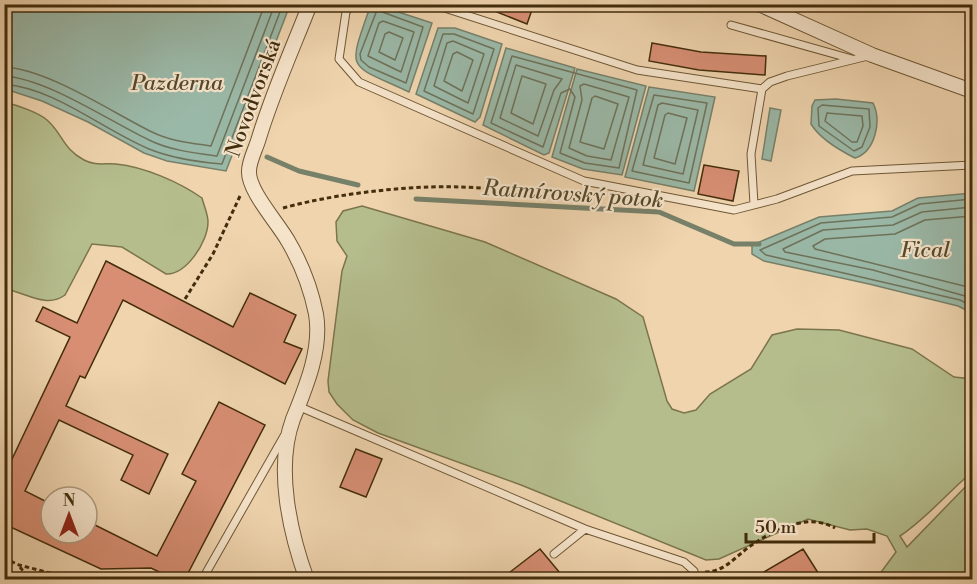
<svg xmlns="http://www.w3.org/2000/svg" width="977" height="584" viewBox="0 0 977 584" font-family="'Libre Bodoni',serif">
<style>
.green{fill:#b5bd8d;stroke:#7c754c;stroke-width:1.5}
.water{fill:#9ab8a7;stroke:#778069;stroke-width:1.5}
.lines{fill:none;stroke-linecap:round;stroke-linejoin:round}
.shore{stroke:#6e725a;stroke-width:1.5}
.stream{stroke:#778069;stroke-width:5}
.building{fill:#d78e73;stroke:#432d0c;stroke-width:1.5}
.service-casing{stroke:#6e5734;stroke-width:9}
.minor-casing{stroke:#6e5734;stroke-width:16}
.path{stroke:#432d0c;stroke-width:3;stroke-dasharray:4.5 3;stroke-linecap:butt}
.service{stroke:#f5e3ca;stroke-width:7}
.minor{stroke:#f5e3ca;stroke-width:14}
.labels{text-anchor:middle;stroke-width:4.5;stroke-linejoin:round;paint-order:stroke}
.street-label{font-size:21px;fill:#432d0c;stroke:#f5e3ca}
.water-label{font-size:22px;font-style:italic;fill:#54492b;stroke:#f5e3ca}
</style>
<rect width="100%" height="100%" fill="#efd4ae"/>
<filter id="stains"><feTurbulence type="fractalNoise" baseFrequency=".00333" numOctaves="4"/><feColorMatrix values="0 0 0 0 .2 0 0 0 0 .09 0 0 0 0 .02 0 0 0 .5 -.17"/></filter>
<radialGradient id="worn" r=".72"><stop offset=".6" stop-color="#630" stop-opacity="0"/><stop offset="1" stop-color="#630" stop-opacity=".3"/></radialGradient>
<path class="green" d="M4,102C16,105 38,112 47,120C63,134 62,148 84,160C95,166 104,163 116,164C145,167 179,182 202,198C204,206 208,214 208,222C208,242 186,275 166,274L122,247L92,244L65,295C46,309 25,292 5,289Z
M362,206L485,242L616,299L643,317L667,401L672,409L684,413L696,410L710,394L751,369L772,335L797,329L839,330L912,349L954,377L972,379V475L970,474C946,494 926,519 900,536L907,547L972,480V579H876L896,552L887,536L867,529L850,530L808,519L719,559L706,560L521,485L378,433L353,420L337,404L329,392L328,381L342,271L347,256L337,241L336,222L343,211Z"/>
<path class="water" d="M5,4H289L290,5L226,171L167,161L144,153L88,122L42,101L5,89Z
M380,6L432,23L409,92C347,63 347,73 370,7Z
M438,28H455L502,44L480,117L475,122L416,94Z
M506,48L575,68L549,153L544,155L483,125Z
M577,69L646,86L622,175L583,169L552,157Z
M649,87L715,97L694,191L625,177Z
M836,99L873,103C882,121 875,152 855,158C839,150 820,139 811,124L812,106L815,100Z
M770,108L781,110L771,161L762,159Z
M972,193V313L958,306L869,284L764,261L752,254V245L819,217L892,211L918,198Z"/>
<g class="lines">
<path class="shore" d="M377,10L423,27L406,83L369,67L361,60L360,54Z
M383,21L414,32L401,72L368,56L379,23Z
M389,32L403,38L395,60L379,52L385,34Z
M443,34H454L494,49L473,114L424,91Z
M453,41L484,54L468,103L434,86L447,43Z
M457,52L473,60L462,91L444,81L453,54Z
M512,56L637,90L619,168L585,163L560,153L575,97L570,89L561,93L543,147L491,123Z
M516,65L562,79L554,90L538,136L500,118Z
M4,67C48,69 113,113 152,132C170,141 191,143 211,146L265,4
M4,76C48,79 109,121 149,140C169,150 194,153 217,156L275,4
M522,76L546,84L533,124L511,113Z
M4,84C57,89 101,129 149,149C171,158 198,162 222,164L283,4
M584,84L629,97L611,160L587,156L569,148L582,100L580,86Z
M654,95L707,103L689,183L632,171Z
M595,96L618,104L604,149L580,142L592,98Z
M662,103L698,110L683,174L643,165L658,105Z
M822,105L869,109L870,127L862,147L854,151L819,126L818,108Z
M668,113L687,118L675,164L654,158L665,115Z
M827,113L862,116L863,126L857,142H852L825,121Z
M972,199L920,204L892,217L821,223L760,250L766,255L960,300L972,306
M972,207L922,212L893,225L823,230L783,249L785,252L873,270L972,298
M972,216L925,220L895,234L825,239L813,246L815,249L972,288"/>
<path class="stream" d="M267,157L299,171L358,185
M416,199L659,212L734,244H759"/>
</g>
<path class="building" d="M477,4H534L527,24Z
M652,43L701,52L766,56L765,75L699,70L649,61Z
M704,165L739,171L733,201L698,194Z
M106,261L233,327L250,293L296,315L284,342L302,349L285,384L123,300L85,378L80,376L66,406L168,454L149,494L121,480L133,455L59,420L25,491L51,504V533H87V521L157,556L196,481L182,474L219,402L265,425L185,579H174L151,568L101,569L4,524V476L70,337L36,321L43,307L77,323Z
M356,449L382,459L366,497L340,487Z
M540,549L565,579H501Z
M803,549L822,579H752Z"/>
<g class="lines">
<g class="service-casing">
<path id="service" d="M352,4L346,12L339,59L359,82L584,181L734,210L777,199L852,171L972,165
M432,4L637,70L762,89
M731,25L852,59
M754,204L751,154L762,89L770,82L787,76L868,56
M300,407L585,529L684,562L694,571L691,580
M554,554L585,529
M202,580L284,436"/>
</g>
<g class="minor-casing">
<path id="minor" d="M759,4L872,55L972,91
M307,580C290,533 275,468 293,419C306,387 322,349 316,314C311,289 301,263 288,241C278,223 248,191 249,171C249,162 255,150 258,141C272,94 292,50 310,4"/>
</g>
<path class="path" d="M283,208C344,191 457,178 517,194
M185,299L213,254L240,196
M4,558L19,565L77,580
M20,567L30,580
M705,572C724,572 734,558 749,547C773,530 807,512 835,528"/>
<use href="#service" class="service"/>
<use href="#minor" class="minor"/>
</g>
<g class="labels">
<g class="street-label">
<text transform="translate(253 98) rotate(-70)" y="7">Novodvorská</text>
</g>
<g class="water-label">
<text x="177" y="90">Pazderna</text>
<text transform="translate(573 193) rotate(4)" y="8">Ratmírovský potok</text>
<text x="925" y="257">Fical</text>
</g>
</g>
<rect width="977" height="584" fill="none" stroke="#efd4ae" stroke-width="24"/>
<rect x="6" y="6" width="965" height="572" fill="none" stroke="#432d0c" stroke-width="3"/>
<rect x="12" y="12" width="953" height="560" fill="none" stroke="#432d0c" stroke-width="1.5"/>
<g transform="translate(69 515)"><circle r="28" fill="#f5e3ca" stroke="#ae9a7e" stroke-width="1.5"/>
<path d="M0-4.5L10 22L0 15L-10 22Z" fill="#8f2418"/>
<text y="-9" font-size="16" font-weight="bold" text-anchor="middle" fill="#432d0c">N</text>
</g>
<path d="M746 533v9h128v-9" fill="none" stroke="#432d0c" stroke-width="3"/>
<text x="755" y="533" font-size="18" fill="#432d0c" stroke="#f5e3ca" stroke-width="4.5" paint-order="stroke">50 m</text>
<rect width="100%" height="100%" filter="url(#stains)"/>
<rect width="100%" height="100%" fill="url(#worn)"/>
</svg>
